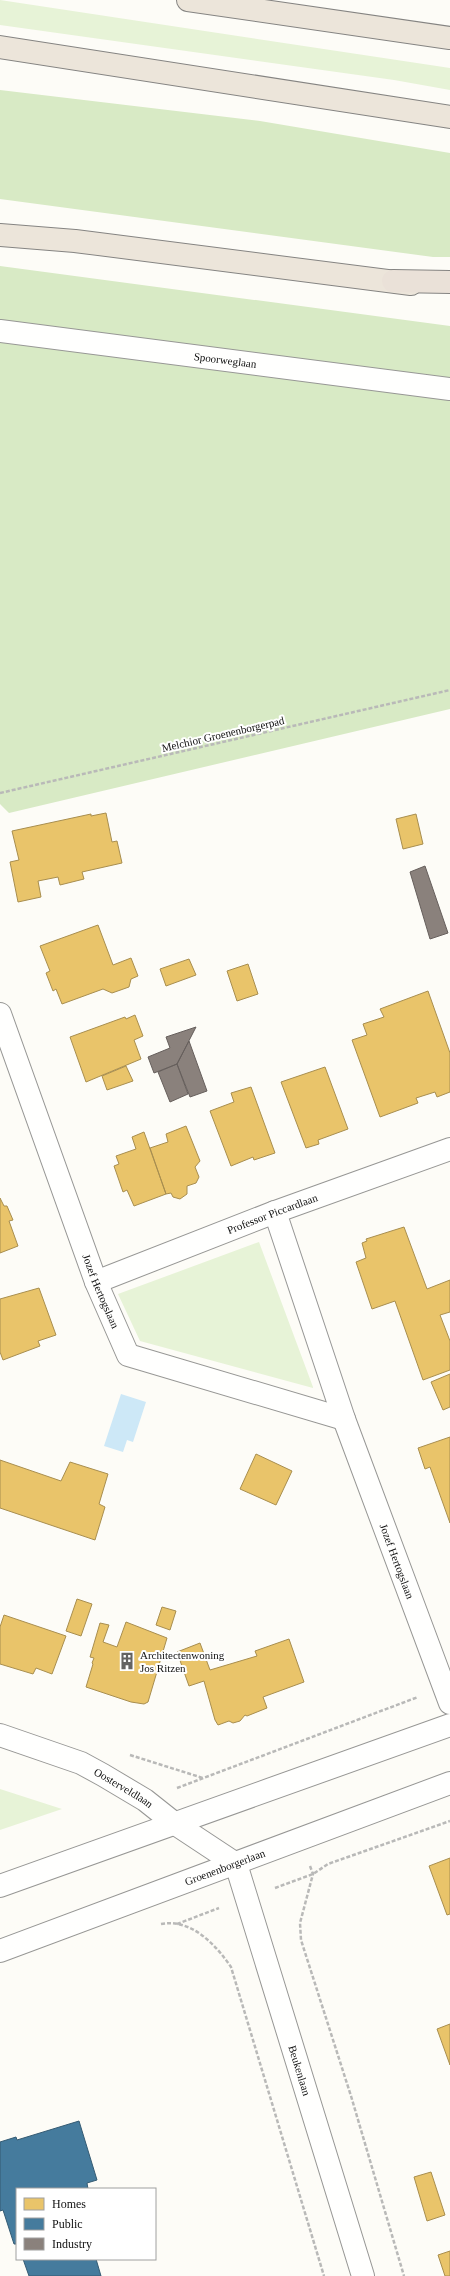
<svg xmlns="http://www.w3.org/2000/svg" width="450" height="2276" viewBox="0 0 450 2276" font-family="Georgia,serif">
<style>
.green{fill:#e7f3d7}
.forest{fill:#d8eac5}
.water{fill:#cde8f7}
.homes{fill:#e9c46a;stroke:#a88e4f}
.public{fill:#457b9d;stroke:#355b73}
.industry{fill:#8a817c;stroke:#665f5c}
.lines{fill:none;stroke-linecap:round;stroke-linejoin:round}
.minor-casing{stroke:#979795;stroke-width:24}
.tertiary-casing{stroke:#979795;stroke-width:24}
.trunk-casing{stroke:#858482;stroke-width:24}
.motorway-casing{stroke:#858482;stroke-width:24}
.path{stroke:#b9b9b8;stroke-width:2.5;stroke-dasharray:4 2;stroke-linecap:butt}
.minor{stroke:#fffffe;stroke-width:22}
.tertiary{stroke:#fffffe;stroke-width:22}
.trunk{stroke:#ece5da;stroke-width:22}
.motorway{stroke:#eae1d8;stroke-width:22}
.labels{text-anchor:middle;stroke-width:4;stroke-linejoin:round;paint-order:stroke}
.street-label{font-size:11px;fill:#111;stroke:#fff}
.poi-label{font-size:11px;fill:#111;stroke:#fff;text-anchor:start}
</style>
<rect width="100%" height="100%" fill="#fdfcf7"/>
<path class="green" d="M0,0L450,68V90L394,80L0,25Z
M259,1242L313,1387V1388L140,1341L118,1294Z
M0,1789L62,1809L0,1830Z"/>
<path class="forest" d="M0,90L260,121L450,153V257H433L0,199Z
M0,266L450,326V709L9,813L0,804Z"/>
<path class="water" d="M121,1394L146,1402L133,1442L127,1440L123,1452L104,1446Z"/>
<path class="homes" d="M106,813L112,842L117,841L122,863L82,872L84,879L60,885L58,877L38,881L41,897L18,902L10,862L19,860L12,831L91,814V816Z
M416,814L423,844L403,849L396,819Z
M98,925L113,965L131,958L138,976L131,979L129,987L112,993L103,989L62,1004L56,989L53,991L46,973L50,971L40,946Z
M189,959L196,975L166,986L160,969Z
M248,964L258,994L237,1001L227,971Z
M428,991L450,1053V1092L437,1097L435,1092L416,1098L418,1103L380,1117L352,1040L367,1035L363,1024L384,1017L380,1009Z
M135,1015L143,1036L134,1040L141,1059L86,1082L70,1037L125,1017L126,1019Z
M126,1066L133,1081L107,1090L102,1076Z
M325,1067L348,1129L318,1140L319,1144L306,1148L281,1082Z
M251,1087L275,1153L254,1160L253,1157L231,1166L210,1111L234,1102L231,1093Z
M186,1126L200,1161L195,1167L199,1177L196,1183L187,1186V1194L180,1199L173,1197L171,1193L166,1194L150,1148L168,1142L166,1134Z
M144,1132L166,1194L134,1206L127,1190L123,1192L114,1166L119,1164L116,1156L136,1149L132,1137Z
M0,1198L4,1206H7L13,1220L9,1221L18,1246L0,1253Z
M404,1227L427,1289L450,1280V1312L440,1315L450,1341V1370L423,1380L395,1301L372,1309L356,1262L366,1258L362,1243L367,1241L366,1239Z
M39,1288L56,1335L38,1341L40,1346L3,1360L0,1352V1299Z
M450,1374V1407L443,1410L431,1382Z
M450,1437V1523L430,1467L425,1469L418,1448Z
M256,1454L292,1471L276,1505L240,1489Z
M0,1460L61,1481L70,1462L108,1474L99,1504L105,1507L95,1540L0,1508Z
M77,1599L92,1604L81,1636L66,1631Z
M162,1607L176,1611L170,1630L156,1625Z
M4,1615L66,1636L52,1674L36,1668L33,1674L0,1664V1627Z
M126,1622L167,1638L148,1702L144,1704L131,1702L86,1687L93,1664L92,1663L94,1658L90,1657L100,1623L109,1625L103,1642L117,1647Z
M289,1639L304,1682L263,1697L267,1708L247,1716L245,1715L240,1721L233,1723L229,1721L218,1725L215,1720L204,1681L189,1686L177,1652L200,1643L210,1670L257,1656L255,1651Z
M450,1858V1914L447,1915L429,1866Z
M450,2024V2065L437,2029Z
M431,2172L445,2215L427,2221L414,2177Z
M450,2251V2276H445L438,2255Z"/>
<path class="public" d="M79,2121L97,2180L87,2183L88,2189H17V2244H14L3,2210L0,2211V2142L16,2137L17,2140Z
M23,2259H96L101,2276H29Z"/>
<path class="industry" d="M425,866L448,933L430,939L410,872Z
M196,1027L177,1064L154,1073L148,1057L170,1048L166,1037Z
M189,1041L207,1091L190,1097L177,1064Z
M177,1064L188,1094L170,1102L158,1072Z"/>
<g class="lines">
<g class="minor-casing">
<g id="minor">
<path id="s1" d="M0,331L450,389"/>
<path id="s2" d="M0,1014L96,1282L128,1355L344,1419"/>
<path id="s3" d="M275,1212L344,1419L450,1703"/>
<path id="s4" d="M96,1282L275,1212L450,1149"/>
<path id="s5" d="M0,1735L81,1763L103,1775L145,1800L174,1823L236,1864"/>
</g>
</g>
<g class="tertiary-casing">
<g id="tertiary">
<path id="s6" d="M236,1864L363,2276"/>
<path d="M0,1886L450,1725"/>
<path id="s7" d="M0,1951L450,1783"/>
</g>
</g>
<g class="trunk-casing">
<path id="trunk" d="M188,0L450,38
M0,47L450,117
M0,235L75,241L411,284"/>
</g>
<g class="motorway-casing">
<path id="motorway" d="M393,281L450,282"/>
</g>
<path class="path" d="M0,793L450,690
M130,1755L203,1778
M177,1788L418,1697
M310,1866L313,1874L300,1923L301,1940L351,2096L404,2276
M275,1888L313,1874L328,1864L450,1821
M161,1924C191,1918 216,1945 231,1967L324,2276
M177,1924L219,1908"/>
<use href="#minor" class="minor"/>
<use href="#tertiary" class="tertiary"/>
<use href="#trunk" class="trunk"/>
<use href="#motorway" class="motorway"/>
</g>
<defs>
<g id="building-bare" transform="scale(1.38)"><path d="M-4-6H4V6H1V3H-1V6H-4ZM-2.5-4.3h1.7v1.8h-1.7ZM.8-4.3h1.7v1.8H.8ZM-2.5-1h1.7V.8h-1.7ZM.8-1h1.7V.8H.8Z" fill="#646362" stroke="#fff" stroke-width="2.5" paint-order="stroke"/></g>
</defs>
<g fill-rule="evenodd">
<use href="#building-bare" x="127" y="1661"/>
</g>
<g class="labels">
<g class="street-label">
<text dy="4" stroke="none"><textPath href="#s1" startOffset="227">Spoorweglaan</textPath></text>
<text transform="translate(223 734) rotate(-13)" y="4">Melchior Groenenborgerpad</text>
<text dy="4" stroke="none"><textPath href="#s4" startOffset="189">Professor Piccardlaan</textPath></text>
<text dy="4" stroke="none"><textPath href="#s2" startOffset="295">Jozef Hertogslaan</textPath></text>
<text dy="4" stroke="none"><textPath href="#s3" startOffset="370">Jozef Hertogslaan</textPath></text>
<text dy="4" stroke="none"><textPath href="#s5" startOffset="135">Oosterveldlaan</textPath></text>
<text dy="4" stroke="none"><textPath href="#s7" startOffset="240">Groenenborgerlaan</textPath></text>
<text dy="4" stroke="none"><textPath href="#s6" startOffset="216">Beukenlaan</textPath></text>
</g>
<g class="poi-label">
<text x="140" y="1659">Architectenwoning<tspan x="140" dy="13">Jos Ritzen</tspan></text>
</g>
</g>
<rect x="16" y="2188" width="140" height="72" fill="#ffffff" stroke="#a0a0a0"/>
<rect x="24" y="2198" width="20" height="12" fill="#e9c46a" stroke="#a0a0a0"/>
<text x="52" y="2208" font-size="12" fill="#111111">Homes</text>
<rect x="24" y="2218" width="20" height="12" fill="#457b9d" stroke="#a0a0a0"/>
<text x="52" y="2228" font-size="12" fill="#111111">Public</text>
<rect x="24" y="2238" width="20" height="12" fill="#8a817c" stroke="#a0a0a0"/>
<text x="52" y="2248" font-size="12" fill="#111111">Industry</text>
</svg>
